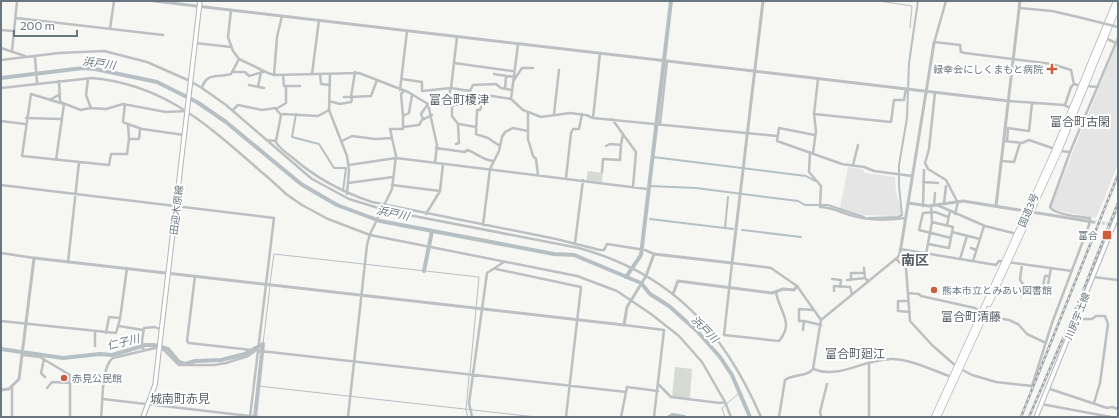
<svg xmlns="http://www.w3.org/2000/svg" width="1119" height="418" viewBox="0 0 1119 418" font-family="Commissioner,'Noto Sans JP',sans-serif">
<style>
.built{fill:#e4e5e4}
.green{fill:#d6dad3}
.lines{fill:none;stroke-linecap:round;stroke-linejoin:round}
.stream{stroke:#b6c0c4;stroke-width:1}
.canal{stroke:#b6c0c4;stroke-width:2}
.river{stroke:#b6c0c4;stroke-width:4}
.tertiary-tunnel{stroke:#d3d6d6;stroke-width:3;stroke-dasharray:3 1.5;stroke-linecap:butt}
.secondary-casing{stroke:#b1b5b9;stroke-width:5.5}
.trunk-casing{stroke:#b2b5b8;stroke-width:6}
.minor{stroke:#bcc0c2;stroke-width:2.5}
.tertiary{stroke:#bcc0c2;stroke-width:3}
.secondary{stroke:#fff;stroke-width:3.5}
.trunk{stroke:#fff;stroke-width:4.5}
.rail-casing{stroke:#9ea4a8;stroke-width:2.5}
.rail{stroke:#fff;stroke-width:1;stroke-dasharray:3;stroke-linecap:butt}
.minor-bridge{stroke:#bcc0c2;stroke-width:2.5}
.poi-dot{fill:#cc5d3d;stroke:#fff;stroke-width:1.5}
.labels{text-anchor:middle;stroke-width:4;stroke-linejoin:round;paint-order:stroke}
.poi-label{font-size:10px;fill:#697680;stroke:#fff;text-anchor:end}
.street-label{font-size:10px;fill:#697680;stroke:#fff}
.water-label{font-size:11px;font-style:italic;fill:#65777d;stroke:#fff}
.quarter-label{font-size:12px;fill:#565f67;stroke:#fff}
.district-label{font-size:14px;font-weight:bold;fill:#565f67;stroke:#fff}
</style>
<rect width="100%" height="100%" fill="#f6f6f3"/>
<path class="built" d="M1118,41V164L1096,218L1055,210L1051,206Z
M848,167L862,169L865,173L895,177L896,192L902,214L898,216L863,215L840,208Z"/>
<path class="green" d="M588,171L603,173L602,182L586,181Z
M675,367L692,369L690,398L672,397Z"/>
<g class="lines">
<path class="stream" d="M879,1L912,6L910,28
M270,283L274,254L479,277L470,373
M263,344L270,286
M258,386L536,417
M468,417L466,410L469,376
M725,417L722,408L739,393"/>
<path class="canal" d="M296,114L292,137L319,144L334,168H346L343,191
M653,157L806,176L815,181
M649,186L696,188L798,201L805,205H828L864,217
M869,218L898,217L902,215L899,186V165L907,118L909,63L918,1
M650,219L733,229
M725,228L728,197
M742,230L801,237"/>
<path class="river" d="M1,78L83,68L95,69L157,82L197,102L226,122L301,184L337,205L380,221L554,254L574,255L641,283L650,294L669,306L697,331L720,357L732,375L750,417
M424,271L432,231
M626,277L641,255L671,1
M1,349L63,358L100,354L112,355L146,345H154L168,349L179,362L185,364L195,361L221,360L245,354L263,344L255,417
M669,417L673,415L684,417"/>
<path class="tertiary-tunnel" d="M1093,222L1118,225"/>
<g class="secondary-casing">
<path id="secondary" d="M143,417L155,385L200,1
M1036,417L1118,214"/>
</g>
<g class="trunk-casing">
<path id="trunk" d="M989,304L1059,151L1118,6
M934,417L1051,159L1116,1
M938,417L985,314"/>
</g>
<path class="minor" d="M1020,8L1052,11L1078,17
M231,10L228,37L233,51L239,59L268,73L274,75L359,73L408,92L428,104L452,106L485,95L511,99L523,110L541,117L570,113L586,115L593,118L777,136
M16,18L163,35
M110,29L114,1
M1,30L14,31
M1105,38L1116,43
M934,42L960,45L961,52L965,53L1052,64L1071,70L1074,84L1081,86
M195,43L231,47
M934,43L946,1
M1,48L25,56
M12,51L17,1
M35,57L37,83
M1,60L59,53L104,51L147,62L190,81L202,88L226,105L312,179L349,199L388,211L579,248C672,274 723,330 761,417
M454,63L512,71
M232,72H245L249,76L263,72
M355,72L351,97L371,96L377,80
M312,74L319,20
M320,74L321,84L330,85
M330,74L329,110L347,156L349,170L347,194
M494,74L514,77
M274,75L277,37L282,16
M283,75L284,86H300
M88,79L86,95L91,108
M402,79L422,82V91L451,88L470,91L473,85L496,84L501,88L512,90
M514,80L522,68H533
M59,81L60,102L81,110L90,108L106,109L123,104L166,112L187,111
M249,85L264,88
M1086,86L1098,87
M258,87L261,72
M1,88L92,78C159,84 201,119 249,161C261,172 274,182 286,194L302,205L328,219L370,235L577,276L617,291L651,314L679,336L702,362L725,402L731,417
M202,88C206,72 219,78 231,74L239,59
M505,88L506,76
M400,90L407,31
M935,92L929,149L925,163L928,169L946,180L957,201
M485,95L480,110H477L476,134L488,138L500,146
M511,99L518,44
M50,100L60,94
M329,101L340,104L351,102L352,100L351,97H344
M1009,101L1064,105L1071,108
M64,104L31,94L22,156L109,165L111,154H127L129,139H139L140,129H142
M125,104L123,122L125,123L142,129L184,135
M428,104L437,145L435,163
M1065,105L1071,87L1074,84
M446,106L447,100L451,88L457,37
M452,106V116L458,124L459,143L456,144
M276,109L286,103V86
M233,110L238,105L262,110L275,108L281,115
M528,113V139L533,156L536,159L538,175
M282,114L318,116L329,110
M554,114L559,70
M814,114L891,122L894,100H904L906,89
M403,116L401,94L404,91
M26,118L62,119
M593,118L600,53
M423,119L421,114L428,104
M612,119L636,152L633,187
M1,121L25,124
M128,124L129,139
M459,124L476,127
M660,124L667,61
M403,127L419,125L422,120L432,115
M815,135L779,128L777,141L842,164L864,167L874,171L912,176
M266,140L276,141L281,115
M275,141C279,148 286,153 293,158C317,179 342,192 372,202L556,239L600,250H604L607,244L639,249
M342,141L352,136L375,139L392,138
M1004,141L1022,143L1029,140L1055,149
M1007,141L1008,128L1029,131L1032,103
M606,146L610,144L621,145L623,134
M436,148L465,152L467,150C477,153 482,160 493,161
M1060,151L1070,152
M810,152L809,172L821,186L820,207C831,207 840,212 850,215C869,221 886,220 906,218
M813,153L816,131L814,114L818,79
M56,160L64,104
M1002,161L1014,162L1020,143
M349,165L396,158L647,189
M853,165L858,145
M602,172L603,159L620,160L621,145
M566,178L571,133L573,129H579L582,114
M923,182L938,183
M348,183L393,177
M1,185L274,218L250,417
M392,185L440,191L426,214
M440,191L443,164
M944,203L946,186
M934,205L935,193
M937,205L985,226L1017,234
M923,206L924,170
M955,214L958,202
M948,217L935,212L923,213L919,230L951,238
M1090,218C1081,217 1054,215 1050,207L1070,152L1118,38
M483,225L490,169L499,151L502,137L505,132L513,128L528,131
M947,225L950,211
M952,232L980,239
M575,243L583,180
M928,244L949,248L953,227L932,222
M971,248L976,250
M900,249L996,265L999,261L1072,271
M645,250L654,254
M1,253L34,258
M926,254L932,222L931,205
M896,259L906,268L910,321L932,345L957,367L972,375L996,382L1032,386L1052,323L1089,225
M960,259L967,236
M973,261L984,226
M68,262L79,162
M864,268L865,278L868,281
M496,269L581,287L566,417
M195,276L187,341L189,343L626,392
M1049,276H1045L1042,291L1043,289L1047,290L1051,268
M1093,277L1118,280
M832,279L841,280L840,287
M847,280L865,278
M851,280V273H864
M834,291V286L850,287L852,294
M776,292C779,312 795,322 779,341L724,335L732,263L771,268L797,286L821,320
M908,293L919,294L921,296L975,308L988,316L1009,320L1018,324L1027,334L1046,343
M1022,296L1023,284L1020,280L1022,264
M908,301H898V311L910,312
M1076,319H1092L1096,316H1105L1108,324L1100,383L1094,403
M1,321L116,333L120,319L127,268
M804,321L821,325
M624,325L664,330L654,417
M119,326L143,330
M803,330L804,321H799V309L814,310
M106,333L109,317L120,318
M95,346V331
M143,349L142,341L144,328L155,327L161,330
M23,355L40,357L70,375V417
M44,359L41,373L45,377
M813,369C840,380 865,358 893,359C913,360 934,371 952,377
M659,385L671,397L720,403L725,402
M12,387V417
M47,388L52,382L70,383
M1047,388L1107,408L1112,407L1118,409
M103,399L259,417
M1041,404L1111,417
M101,417C103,403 101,366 113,358L155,348L164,350L179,365H214L226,363L248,356L255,351
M348,417L367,245L370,234L392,189L396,156L390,129H403V116L409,113L412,95
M472,417L469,403L487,273L504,262
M621,417L627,387L658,391
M779,417L785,380C793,374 807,377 813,369L821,320L898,257L900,253
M821,417L820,412L827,384
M869,417V364"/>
<path class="tertiary" d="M154,1L1009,101
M908,203L929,206L963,201L1093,222
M996,206L1020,1
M900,253L934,43
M673,294L678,281L772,293L783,289L794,290L797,286
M1,390L9,389L19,379L34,258L624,325L627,307L646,276L654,254L732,263L763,1"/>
<use href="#secondary" class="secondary"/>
<use href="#trunk" class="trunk"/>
<g class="rail-casing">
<path id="rail" d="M1021,417L1118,175
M1029,417L1077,306L1118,203"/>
</g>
<use href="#rail" class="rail"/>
<path class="minor-bridge" d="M1078,17L1118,27
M1089,225L1090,218"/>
</g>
<g class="poi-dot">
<path d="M1050 63h4v4h4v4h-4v4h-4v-4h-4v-4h4z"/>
<rect x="1102" y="230" width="10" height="10" rx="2"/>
<circle cx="934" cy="290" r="4"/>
<circle cx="64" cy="378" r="4"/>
</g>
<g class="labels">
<g class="poi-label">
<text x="1043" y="73">緑幸会にしくまもと病院</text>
<text x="1098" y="239">富合</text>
<text x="942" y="294" text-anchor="start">熊本市立とみあい図書館</text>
<text x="72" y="382" text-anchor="start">赤見公民館</text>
</g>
<g class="street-label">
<text transform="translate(176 210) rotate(-83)" y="4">田迎木原線</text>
<text transform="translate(1028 210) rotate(-66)" y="4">国道3号</text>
<text transform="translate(1077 316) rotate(-68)" y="4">川尻宇土線</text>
</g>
<g class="water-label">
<text transform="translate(99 63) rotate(8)" y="4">浜戸川</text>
<text transform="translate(393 213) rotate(12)" y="4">浜戸川</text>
<text transform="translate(705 329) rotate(45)" y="4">浜戸川</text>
<text transform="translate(123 342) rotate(-14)" y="4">仁子川</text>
</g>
<g class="quarter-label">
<text x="459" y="104">富合町榎津</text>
<text x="1080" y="126">富合町古閑</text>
<text x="971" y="321">富合町清藤</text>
<text x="855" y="358">富合町廻江</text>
<text x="180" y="403">城南町赤見</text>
</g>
<g class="district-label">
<text x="915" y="265">南区</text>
</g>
</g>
<rect width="1119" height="418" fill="none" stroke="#697680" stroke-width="4"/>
<path d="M14 30v6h63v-6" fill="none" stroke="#697680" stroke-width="2"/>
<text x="20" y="30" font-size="12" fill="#697680" stroke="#ffffff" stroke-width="3" paint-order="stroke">200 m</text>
</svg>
